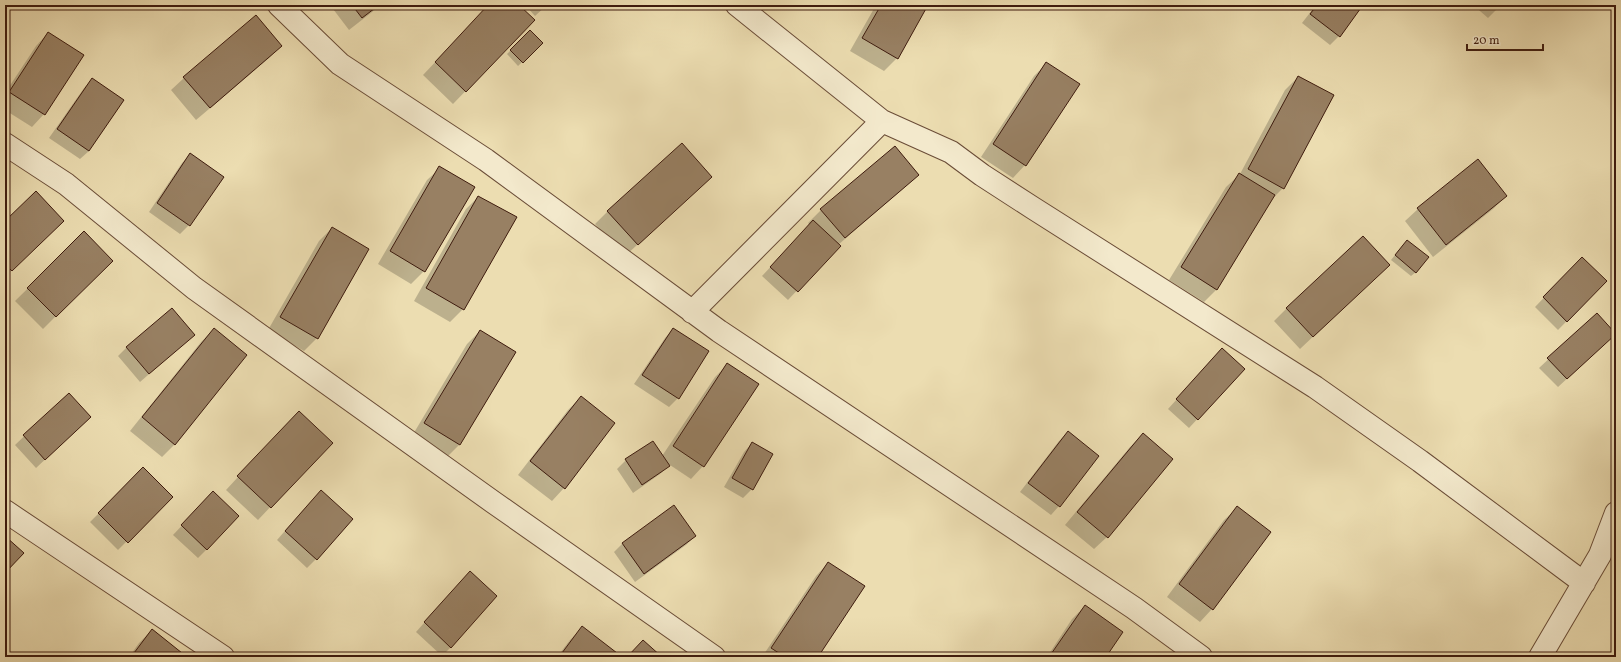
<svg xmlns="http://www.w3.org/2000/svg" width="1621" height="662" viewBox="0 0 1621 662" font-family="Vollkorn,serif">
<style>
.shadow{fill:#0003}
.building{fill:#988063;stroke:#3e1b0e}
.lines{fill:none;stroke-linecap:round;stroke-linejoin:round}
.street-casing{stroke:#6a4c37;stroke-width:24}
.street{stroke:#f3e9cc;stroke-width:22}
</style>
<rect width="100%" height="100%" fill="#ecddb1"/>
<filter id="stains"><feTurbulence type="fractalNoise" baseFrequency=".005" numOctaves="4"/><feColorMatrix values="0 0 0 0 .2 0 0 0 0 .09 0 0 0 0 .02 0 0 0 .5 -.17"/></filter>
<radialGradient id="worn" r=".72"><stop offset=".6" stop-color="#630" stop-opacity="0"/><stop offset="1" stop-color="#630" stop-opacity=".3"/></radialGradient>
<path class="shadow" d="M330,5H381L349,30Z
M489,5H518L534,20L453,104L423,75Z
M525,5H547L535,16Z
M876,5H927L897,58L884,71L850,51Z
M1316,5H1362L1339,36L1330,45L1302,23Z
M1473,5H1501L1488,18Z
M530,31L542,43L518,66L507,54Z
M48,33L44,114L32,127L5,110V93L36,46Z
M281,46L268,59L196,120L171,90L184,78Z
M1046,64L1025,165L1013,178L981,157L1034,76Z
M1298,77L1283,188L1272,199L1217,289L1204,302L1169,280L1226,187L1240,174L1285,90Z
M92,79L89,151L80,159L49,138L84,88Z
M190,155L189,225L180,234L149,212L182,163Z
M440,168L473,187L424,271L411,284L378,264L427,180Z
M918,175L905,187L838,245L839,246L788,300L762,276L810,225L808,223L821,210Z
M698,189L624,257L595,224L608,211Z
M1506,196L1493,209L1433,257L1405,221L1418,209Z
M478,197L463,309L450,322L414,301L466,209Z
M5,222L50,233L5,277Z
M332,228L317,338L304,351L268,330L319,241Z
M84,233L111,261L43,329L15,301Z
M1403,245L1416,272L1411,276L1391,260Z
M1582,258L1606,281L1558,330L1535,307Z
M1389,265L1300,349L1274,321L1287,308Z
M1597,314L1606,343L1558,387L1539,368Z
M214,329L175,444L162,457L130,431L201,342Z
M673,329L708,352L678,398L669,407L634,384L665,338Z
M480,331L460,444L447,457L412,436L467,344Z
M194,335L140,382L118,356L127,347Z
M1214,358L1244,369L1189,428L1168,409Z
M727,365L703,466L691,479L670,465L660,474L633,493L617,469L626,460L653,442L662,456L715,377Z
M68,394L81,426L36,468L15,445Z
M581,397L564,488L552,501L518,475L568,410Z
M286,425L331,443L258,520L226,490Z
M1068,432L1059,506L1051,515L1020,492L1059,441Z
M1143,434L1107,537L1094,549L1065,525L1130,447Z
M752,443V489L743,498L724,487L744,452Z
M143,469L171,497L118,550L90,522Z
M312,500L316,559L307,568L277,540Z
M205,501L207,549L198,558L173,535Z
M673,507L695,536L686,545L635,582L614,552L622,544Z
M1237,508L1212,609L1200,622L1167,597L1224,520Z
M828,563L817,657H762L816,576Z
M461,581L451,647L442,656L416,632Z
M1085,606L1105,657H1047L1072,619Z
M582,628L613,657H557L570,640Z
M152,630L186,657H129L139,643Z"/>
<path class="building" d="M352,5H379L362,18Z
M488,5H519L535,20L466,92L435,62Z
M881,5H928L898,59L862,38Z
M1317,5H1363L1340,37L1310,14Z
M256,15L282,46L210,108L183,77Z
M530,30L543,43L523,63L510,50Z
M48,32L84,55L45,115L9,92Z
M1046,62L1080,84L1026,166L993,144Z
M1298,76L1334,95L1284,189L1248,169Z
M92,78L124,100L89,151L57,129Z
M682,143L712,177L638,245L607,211Z
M895,146L919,175L845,238L820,209Z
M190,153L224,177L190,226L157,203Z
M1478,159L1507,196L1446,245L1417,208Z
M439,166L475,187L425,272L390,251Z
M1239,173L1275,195L1217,290L1181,267Z
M36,191L64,221L12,271L5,264V221Z
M478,196L517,217L464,310L426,288Z
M813,220L841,246L798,292L770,267Z
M332,227L369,249L318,339L280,317Z
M84,231L113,261L56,317L27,288Z
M1363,236L1390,265L1313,337L1286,308Z
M1407,240L1429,257L1416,273L1395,255Z
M1582,257L1607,281L1567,322L1543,297Z
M172,308L195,335L149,374L126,347Z
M1597,313L1616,334L1567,379L1547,358Z
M214,328L247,355L175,445L142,417Z
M673,328L709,351L679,399L642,375Z
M480,330L516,352L460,445L424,423Z
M1222,348L1245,369L1198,420L1176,399Z
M727,363L759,384L704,467L673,446Z
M69,393L91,417L45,460L23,435Z
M581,396L615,423L565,489L530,461Z
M299,411L333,443L271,508L237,476Z
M1068,431L1099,456L1060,507L1028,483Z
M1143,433L1173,459L1108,538L1077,512Z
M653,441L670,466L642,485L625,459Z
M752,442L773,454L753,490L732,478Z
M143,467L173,497L128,543L98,513Z
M321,490L353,519L317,560L285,531Z
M213,491L239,516L207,550L181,525Z
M674,505L696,536L644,574L622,543Z
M1237,506L1271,532L1213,610L1179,584Z
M5,536L24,553L5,573Z
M828,562L865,586L818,657H785L771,648Z
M470,571L497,596L451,648L424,622Z
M1085,605L1123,632L1106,657H1049Z
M582,626L617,653L615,657H559Z
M152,629L187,657H131Z
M643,640L662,657H627Z"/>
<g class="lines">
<g class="street-casing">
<path id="street" d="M279,5L340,64L486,160L719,331L1134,608L1201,657
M882,121L951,152L982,175L1033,208L1315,387L1420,461L1584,583
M5,144L66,184L194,288L493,502L714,657
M692,312L882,121L737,5
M5,511L223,657
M1540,657L1600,555L1616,513"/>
</g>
<use href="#street" class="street"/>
</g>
<rect width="1621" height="662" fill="none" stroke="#ecddb1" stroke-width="20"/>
<rect x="6" y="6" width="1609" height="650" fill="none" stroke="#3e1b0e" stroke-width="2"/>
<rect x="10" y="10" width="1601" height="642" fill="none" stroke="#3e1b0e"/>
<path d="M1467 44v6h76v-6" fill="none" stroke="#3e1b0e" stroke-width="2"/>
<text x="1473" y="44" font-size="12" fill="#3e1b0e" stroke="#f3e9cc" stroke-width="3" paint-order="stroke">20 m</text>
<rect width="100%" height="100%" filter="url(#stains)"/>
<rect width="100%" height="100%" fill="url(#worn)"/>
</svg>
